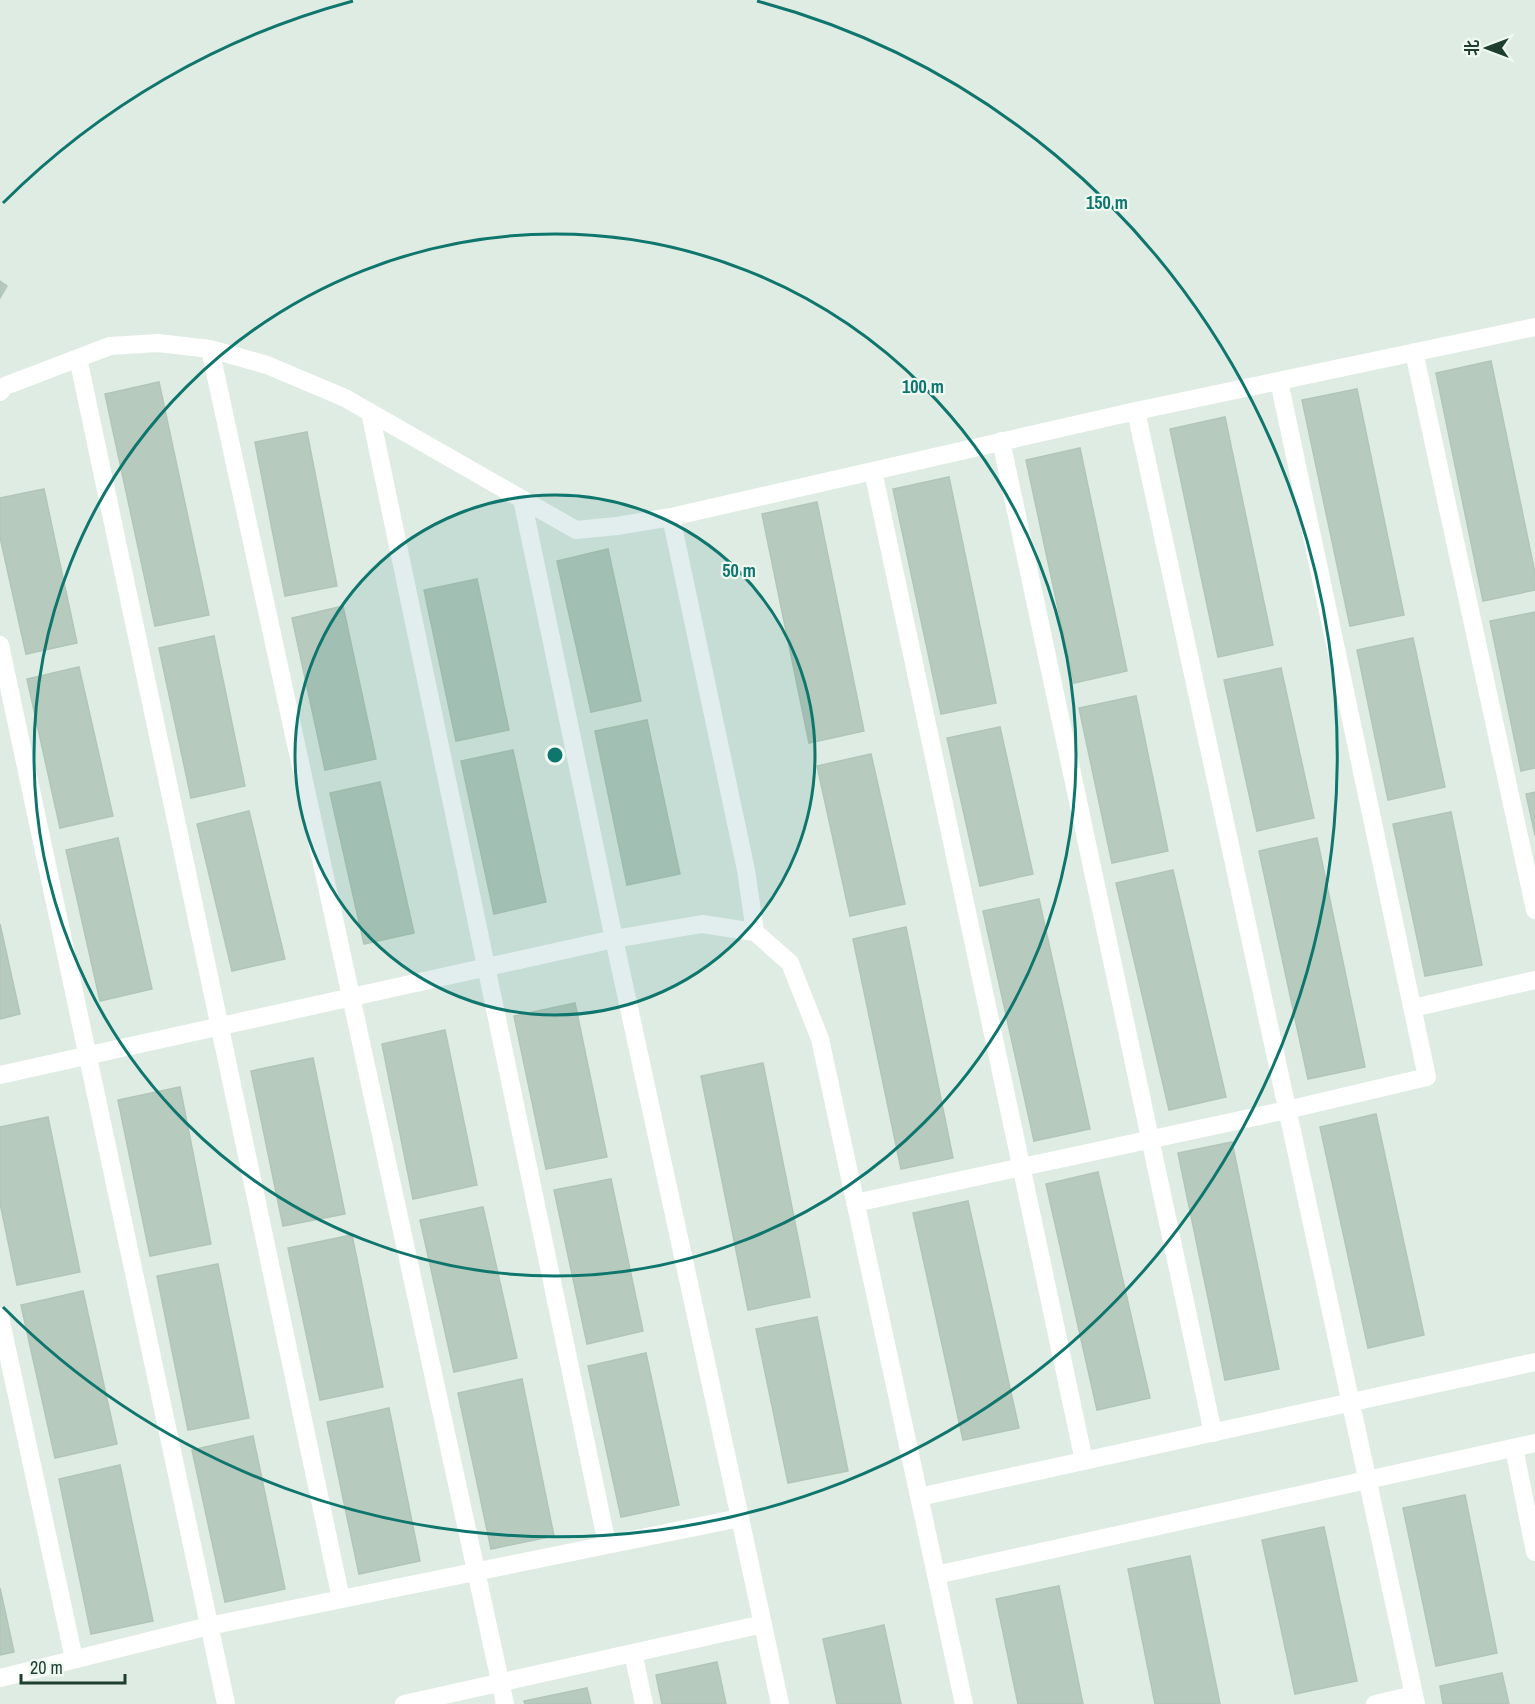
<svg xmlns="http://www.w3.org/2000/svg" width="1535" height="1704" viewBox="0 0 1535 1704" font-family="'Archivo Narrow','Noto Sans SC',sans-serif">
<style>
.building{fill:#b7cabe;stroke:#b1c6b8;stroke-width:1.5}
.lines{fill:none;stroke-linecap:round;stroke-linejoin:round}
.minor{stroke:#fff;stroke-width:18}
.ring{fill:none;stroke:#0f766e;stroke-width:3}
.centre{fill:#0f766e;stroke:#f0f8f2;stroke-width:3}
.ring-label{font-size:18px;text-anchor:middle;font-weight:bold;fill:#0f766e;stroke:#f0f8f2;stroke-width:4.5;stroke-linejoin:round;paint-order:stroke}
</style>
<rect width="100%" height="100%" fill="#dfece3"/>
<path class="building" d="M0,281L7,286L0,298Z
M1491,361L1535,573V590L1483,601L1436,373Z
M159,382L209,615L155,626L105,394Z
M1357,389L1404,615L1350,626L1302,400Z
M1225,417L1273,645L1218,657L1170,429Z
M307,432L337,586L285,596L255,442Z
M1080,448L1127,671L1074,683L1026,460Z
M949,477L996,703L941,714L893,489Z
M44,489L77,643L26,654L0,537V498Z
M817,502L864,731L809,743L762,514Z
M608,549L641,701L591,712L557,561Z
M477,579L509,730L456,741L424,590Z
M343,606L376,759L325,770L292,618Z
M1535,612V768L1521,771L1490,621Z
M214,636L245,786L191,798L159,648Z
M1413,638L1445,787L1388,800L1357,650Z
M79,667L113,816L60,828L27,679Z
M1281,668L1314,818L1257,831L1224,680Z
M1136,696L1168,851L1112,863L1079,708Z
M647,720L680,874L627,885L595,731Z
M1000,727L1033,874L980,886L947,738Z
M513,750L546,902L494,914L461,761Z
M871,754L905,904L850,916L817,766Z
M380,782L414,933L364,944L330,793Z
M1535,792V835L1526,794Z
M249,811L285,959L232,971L197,824Z
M1451,812L1482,965L1425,976L1393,824Z
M118,838L152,989L100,1001L66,850Z
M1317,838L1365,1067L1308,1079L1259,851Z
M1173,870L1226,1097L1169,1110L1116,883Z
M1039,899L1090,1129L1034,1141L983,911Z
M0,924L20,1014L0,1019Z
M906,927L953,1158L901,1169L853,939Z
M575,1003L607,1157L546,1169L514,1016Z
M445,1030L477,1185L413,1199L382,1044Z
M313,1058L345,1214L283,1226L251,1071Z
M763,1063L810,1297L748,1310L701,1076Z
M180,1087L211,1244L150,1256L118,1100Z
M1376,1114L1424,1335L1368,1348L1320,1127Z
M48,1117L80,1272L17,1285L0,1203V1127Z
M1232,1142L1279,1369L1225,1380L1178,1153Z
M1098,1172L1150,1398L1097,1410L1046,1184Z
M611,1179L643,1331L587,1344L554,1190Z
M968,1201L1019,1428L963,1440L913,1213Z
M483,1207L517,1358L454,1372L420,1220Z
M352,1235L383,1387L320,1400L288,1248Z
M218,1264L249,1418L188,1430L157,1276Z
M83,1291L117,1444L55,1458L21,1305Z
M817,1317L848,1471L788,1483L756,1329Z
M646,1353L679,1505L621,1517L588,1366Z
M522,1379L554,1536L491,1549L458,1393Z
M389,1408L420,1561L359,1574L327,1422Z
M253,1436L285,1589L225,1602L192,1450Z
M120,1465L153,1621L91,1634L59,1479Z
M1465,1495L1497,1653L1436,1666L1403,1508Z
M1324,1527L1357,1681L1295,1694L1262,1540Z
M1190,1556L1220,1704H1155L1128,1569Z
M1059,1586L1083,1704H1018L996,1599Z
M0,1588L14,1652L0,1655Z
M884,1625L901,1704H837L823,1639Z
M717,1662L726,1704H662L656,1675Z
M1502,1673L1509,1704H1443L1440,1686Z
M587,1688L591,1704H525L524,1701Z"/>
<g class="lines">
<path class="minor" d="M210,349L505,1704
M1414,352L1535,910
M78,358L341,1599
M0,392L5,386L110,346L158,343L210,349L267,365L345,398L576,530L617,526L671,517L1136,411L1535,327
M1136,411L1416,1704
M370,412L607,1544
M1001,441L1213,1433
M873,471L1084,1461
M671,517L746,870L755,932
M0,645L226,1704
M1413,1008L1535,980
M0,1075L614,939L702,924L755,932L790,963L820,1039L964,1704
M855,1203L1287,1110L1427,1077L1279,381
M0,1317L74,1659
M1514,1448L1535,1552
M919,1497L1535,1362
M740,1518L780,1704
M936,1575L1535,1443
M633,1653L644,1704
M0,1678L209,1626L740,1518L614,939L522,499
M404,1704L763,1624
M1375,1704L1414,1695"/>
</g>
<circle cx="555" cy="755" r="260" fill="#0f766e" fill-opacity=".12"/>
<g class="ring">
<circle cx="555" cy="755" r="260"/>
<circle cx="555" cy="755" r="521"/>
<path d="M3 203A781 781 0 0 1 353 1M757 1A781 781 0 1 1 3 1307"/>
</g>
<circle cx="555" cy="755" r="9" class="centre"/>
<g class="ring-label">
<text x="1107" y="209">150 m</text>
<text x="923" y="393">100 m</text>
<text x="739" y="577">50 m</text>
</g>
<g transform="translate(1487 48) rotate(270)" stroke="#f0f8f2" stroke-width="4.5" paint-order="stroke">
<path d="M0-4.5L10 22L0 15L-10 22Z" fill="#1e3e2e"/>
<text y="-9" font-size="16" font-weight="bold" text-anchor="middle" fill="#1e3e2e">北</text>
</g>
<path d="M21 1674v9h104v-9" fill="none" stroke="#1e3e2e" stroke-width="3"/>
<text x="30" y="1674" font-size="18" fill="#1e3e2e" stroke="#f0f8f2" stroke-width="4.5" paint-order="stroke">20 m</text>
</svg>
